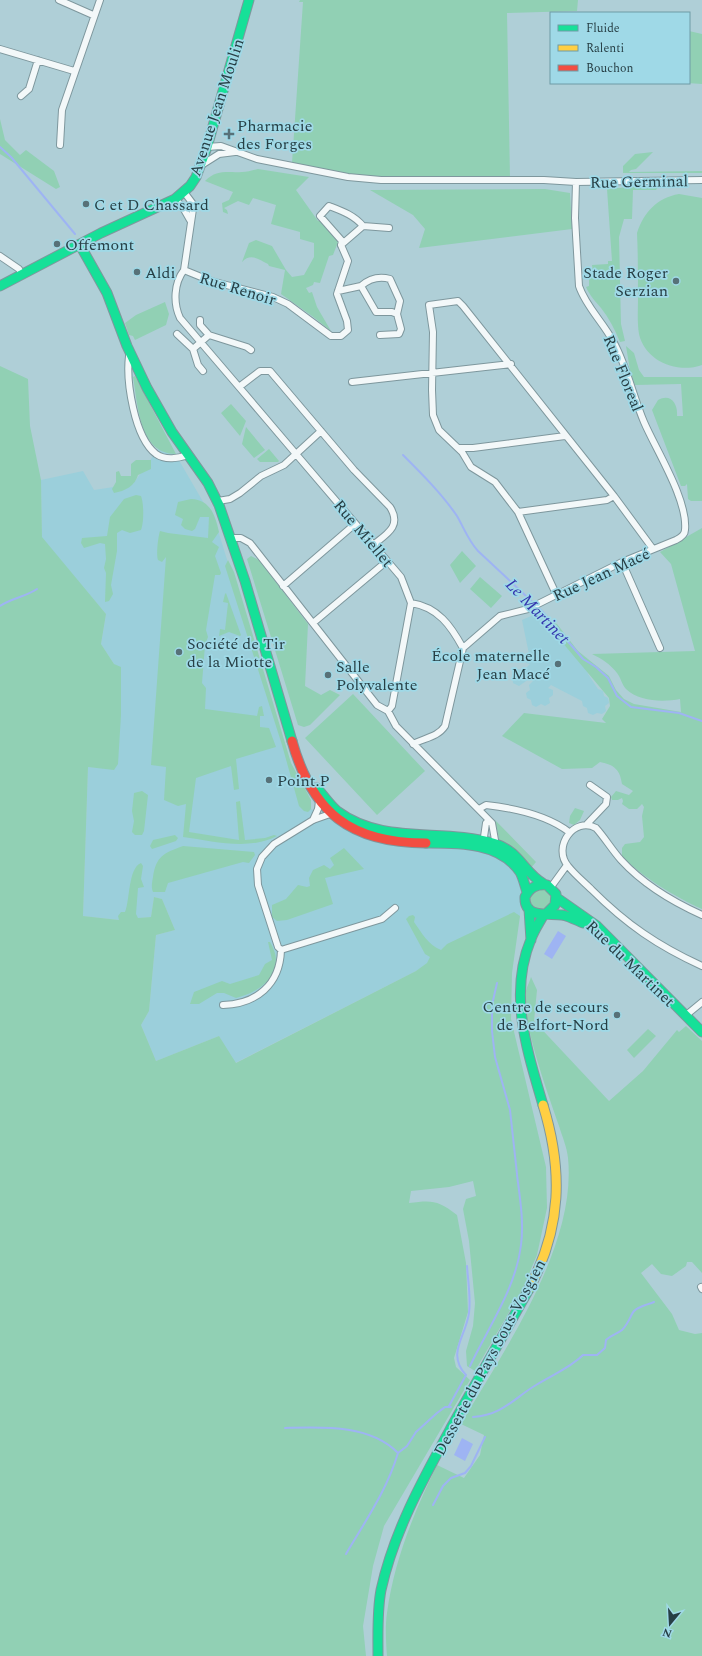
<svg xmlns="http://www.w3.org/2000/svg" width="702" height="1656" viewBox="0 0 702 1656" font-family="Spectral,serif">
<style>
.built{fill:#9bcfdb}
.green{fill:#91d0b4}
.water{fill:#9eb4f3}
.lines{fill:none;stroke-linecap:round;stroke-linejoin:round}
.stream{stroke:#9eb4f3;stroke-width:2}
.street-casing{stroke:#7e979d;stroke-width:8}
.fast-casing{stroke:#7e979d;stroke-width:11}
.slow-casing{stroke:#7e979d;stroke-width:11}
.jam-casing{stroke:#7e979d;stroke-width:11}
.street{stroke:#f3f8f9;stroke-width:6}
.fast{stroke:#16e098;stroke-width:9}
.slow{stroke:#ffcf43;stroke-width:9}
.jam{stroke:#f24e42;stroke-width:9}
.poi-dot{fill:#577178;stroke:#9fd9e7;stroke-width:1.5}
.labels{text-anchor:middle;stroke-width:3.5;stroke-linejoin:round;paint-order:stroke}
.street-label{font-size:16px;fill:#273f45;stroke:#9fd9e7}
.poi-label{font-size:16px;fill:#273f45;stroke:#9fd9e7;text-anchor:start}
.water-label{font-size:17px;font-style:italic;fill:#3436ae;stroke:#9fd9e7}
</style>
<rect width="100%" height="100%" fill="#afcfd7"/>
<path class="built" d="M166,438L216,524L293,773L308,807L353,834L375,842L399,845L472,848L500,856L513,871L521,886L520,916L416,971L235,1063L219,1036L156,1061L141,1025L149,1011L156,935L175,930L162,899L154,897L151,917L120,920L83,916L88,767L101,768L114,664L101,644L106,614L42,538L41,480L83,471L94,490L133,484Z
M538,613L586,665L588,674L598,689L603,691L604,696L608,698L609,703L605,706L606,711L602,714L597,713L593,715L588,713L587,708L583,706L582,701L551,685L548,688L553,690V695L549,698L550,703L545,706L541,704L536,707L532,705L531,700L527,698L526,693L530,690L529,685L533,681V677L528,675L529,679L519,686L513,683L512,672L516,669L526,670V668L530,664L526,663L525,657L529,654L522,620Z"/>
<path class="green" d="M300,0H578L577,11L507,13L510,179L417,177L399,179L348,174L292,163L303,2H299Z
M689,31L702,34V84L687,83H689Z
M0,119L5,140L20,155L26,150L54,171L60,187L56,189L0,154Z
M653,152L636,169L631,170L629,172L702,171V173H623V166L635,154Z
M258,169L309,177L296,190L318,221H320L338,242L333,255L329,256L320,283L314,282L313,285L306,288L309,293L312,292L317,307L331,331L312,316L281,294L285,270L269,266L268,264C259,260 251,252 242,262L249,243L256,240L272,246L286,270L292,277L304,275L314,257V243L300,239V232L271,224L276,205L253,198L249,205L238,201L224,208L227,210L228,214L223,212L222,203L229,200L233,192L205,181C217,169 227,173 242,172C247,172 253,170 258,169Z
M629,187H658L656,190H633L632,219H624L619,237L621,324L625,341L620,342C615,330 609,318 601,308C595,301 590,296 586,287L589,286V271L593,272L592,265L608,264V261H612L607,189Z
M545,189L570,193L572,229L419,248L425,229L413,215L370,190Z
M679,194L702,198V365C677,374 645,361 639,334C637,322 638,309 638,297C638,276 638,254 637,233C644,212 657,198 679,194Z
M165,302L169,314L166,325L135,340L133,336L129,335L125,323L136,315Z
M626,346L634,353L639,370L644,377H702V501H691L688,499L687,484L685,486H681L652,410L658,400C671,393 678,404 677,416H683L681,384L635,385L630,370Z
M0,366L28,379L30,426L41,480L42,537L106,614L101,644L114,664L121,667V715L118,764L114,770L88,767L83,916L119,920L118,916L121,912H125C130,901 128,868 141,863L143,866L141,879L144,887L138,888L136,914L138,918L151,917L154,897L162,899L175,930L156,935L149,1011L141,1025L156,1061L219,1036L236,1063L416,971L427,963L430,957L425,954L406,919L409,916L413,915L415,917L414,922C422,933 428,945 441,950L447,944L514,912L520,916L512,973L511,1019L546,1167L547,1208L537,1255L523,1288L475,1371L467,1366L466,1351L473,1326L475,1303L469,1241L463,1209L466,1199L476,1196L473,1181L449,1187L411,1191L409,1203C432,1200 438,1200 457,1215L466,1263L468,1312L454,1358L456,1367L470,1380L384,1526L373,1566L363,1626L366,1656H0Z
M135,376L176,454C139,454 138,405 133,377Z
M231,404L246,421L240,436L221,413Z
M246,427L265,450L254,458L242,444Z
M269,449L279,461L278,462H260L257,459Z
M136,460H151V469L138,475C135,486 125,491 114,493L112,489L116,482V472L119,471L121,476H131V464Z
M136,495L141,496C144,503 144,523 141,530L130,533L122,530L117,533V551L111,585L113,594L109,601L105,602L106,573L104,568L106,559L105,544L100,543L84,548L81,543L82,538L107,536L110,517L124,499Z
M191,499C210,500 215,514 219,532L212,542L219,547L215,556L221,573L220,575H215L206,630L208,637L205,645L202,683L206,688L205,709L257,716L259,707L262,706L264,716H260V727L269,728L276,747L236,759L239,789L234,790L231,766L196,778L189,832L239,840L236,802L240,801L245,840L265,838L274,835L277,836C249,851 213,841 183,837L186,804L178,806L164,800L166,767L151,765L166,557L162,562L158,560C156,555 158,537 160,531L168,533L208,538L209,517H200L195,529L192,531L185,529L181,525L183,519L175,515L178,502Z
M702,528V909C675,897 642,877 622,856V848L625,844L640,842L644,837L642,816L644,807L642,804L637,809H629L622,804L623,801L622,798L618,800H612L611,797L616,791L629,795L633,791L622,784C620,770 615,765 600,762L592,768L562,769L502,736L524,713L606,723L602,719L610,706L609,698L551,629L554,623L557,624L578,651L609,676L616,690L624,699L634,704L681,712L680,699C664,702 639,702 626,689C622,685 621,678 617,673C610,664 602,659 592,654L695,651L671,564L660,552Z
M462,551L476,566L460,583L450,565Z
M251,556L259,560L308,624L305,686L321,695L330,690L340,695L310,725L304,727L298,725L247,559Z
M228,560L234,572L291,763L311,800V809L308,812L304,811L299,806L282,745L225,566Z
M480,577L502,596L491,608L470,589Z
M226,593L241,635L240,636L229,632L219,636L220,629L225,630L228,603L223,602L225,594Z
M353,694L425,771L377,815L305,738Z
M142,791L148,795L144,831L142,835H135L132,832L134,821L132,811L134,793Z
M575,808L584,811L580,820L574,825L569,823L570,816Z
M495,820L536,862L530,869L499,839Z
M175,835L178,838L176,841L152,849L150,846L153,840Z
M183,846L254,852L255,855L249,863L243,862L168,883L165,892H153C151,887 152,883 153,877C156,856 164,853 183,846Z
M344,848L364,869L325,878L333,904L287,920L277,921L272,917V905L286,899L298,885L307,887L310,886L309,878L313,870L324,865L330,869L334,865L330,858Z
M530 899a11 11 0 1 1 22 0a11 11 0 1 1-22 0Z
M268,942H270C273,947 276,954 276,960C276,981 254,994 236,998L224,993H217L199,1004H190L194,992L222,981L230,984L259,975L265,964L272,960Z
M531,977L537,990L534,1021L609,1101L643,1071L677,1030L679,1032L686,1026L702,1041V1273L692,1262H687L686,1266L672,1276L661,1274L652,1264L641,1273L672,1314L679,1330L695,1334L702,1333V1656H387C386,1642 385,1627 387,1613C394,1561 414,1512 437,1465L464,1478L480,1455L484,1435L461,1424C504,1350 577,1246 568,1158C567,1147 562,1136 559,1126C549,1096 520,1019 526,991C527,986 530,981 531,977Z
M648,1029L656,1036L634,1058L627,1050Z"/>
<path class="water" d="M558,931L566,936L552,959L544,954Z
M462,1438L473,1444L465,1461L454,1455Z"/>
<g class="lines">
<path class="stream" d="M0,147L11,157L75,234
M403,455C422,474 442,494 457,516C464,528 468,540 478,551L541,610L583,659L596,667L608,678L617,696L631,707L679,713L702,721
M0,606C12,598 25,597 37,589
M497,983L492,1005V1031L495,1057L510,1110L517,1174
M470,1366C488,1328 516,1288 521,1245C524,1222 520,1198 517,1175
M449,1406L466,1375C446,1353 466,1337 469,1313C471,1298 468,1281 467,1266
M473,1417C503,1415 514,1398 536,1385C552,1375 570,1368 583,1355H597L605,1348L606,1340C611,1335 617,1334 622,1330C627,1325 629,1320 632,1314C635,1307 647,1305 654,1302
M285,1428C322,1427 370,1424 398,1453
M433,1505L443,1486L451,1478L465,1473L471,1466L485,1437
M346,1554C366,1520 387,1490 398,1453L407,1446L416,1432L437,1413L445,1407H451"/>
<g class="street-casing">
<path id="street" d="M59,0L93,15
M0,49L74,71
M21,96L29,89L38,60
M60,145L62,110L100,0
M207,147L221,146L257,159L348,177L381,180H544L576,182L702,180
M200,166L219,154L235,152
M184,192L193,204V209L184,270L211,281L273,297L288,304L331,336H341L348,330L347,321L337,294L348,261L341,245L363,226L389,228
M175,199L182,206L190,220
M341,245L342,241L320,216L329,206C342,211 354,215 363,226
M0,256L19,269L22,275
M184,270C174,283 173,303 180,318L239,387
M361,286C369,279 379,276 390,279L400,301L397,314
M338,291L361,286L376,312H392L397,314L401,329L399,334L380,335
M200,320V325L209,335
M177,334L193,349
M129,356C126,381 134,437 156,454C166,461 178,458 189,455
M203,371L198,365L193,349L209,335L247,347L251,350
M352,382L511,364
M321,431L296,454L239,387L260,371H270L354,470L390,507C402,526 387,534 373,545
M458,448H473L565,436
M218,501L230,499L240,493L261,476L284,465L296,454L401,577L411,603L392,706L388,711
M518,512L607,500L614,496
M231,538H241L250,543L377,705L388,711L396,726L492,823L495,840L493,846
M622,562L660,648
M283,586L355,524
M556,594L518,512L495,482L471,467L462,452L439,430L433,415L432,390L433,332L429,305L458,301L463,306L614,496L653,549
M411,603C438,607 451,626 463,648L445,726C438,737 424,738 413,744
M313,623L387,561
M463,648L500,616L528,609L622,562L676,540C680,538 685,535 685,530C688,500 656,450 644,422C633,396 627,367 614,343C604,323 586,307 579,286L575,218L576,182
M479,809L486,805C513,808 547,815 569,832
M313,820L318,809L319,801
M587,824L606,804L607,797L590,785
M484,837L486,823L489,820
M551,887L567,865
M702,915C673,902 643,884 621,860C612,850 605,838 596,828C574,816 552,847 568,866C575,875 584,882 592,890C626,924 658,946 702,966
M281,950L382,919L395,908
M223,1005C256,1004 280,985 281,950L278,947L258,885L257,869L262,857L274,844L313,820L330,814
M685,1016L702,1002
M701,1287L702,1289"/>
</g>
<g class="fast-casing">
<path id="fast" d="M80,245L107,293L127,346L147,388L172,432L208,483L219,505L245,581L292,741
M0,286L101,233L175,199L190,186L196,177L207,147L249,0
M317,788C323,795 330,805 337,811C384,846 443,827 496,844C520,852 524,873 544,884
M426,843C458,843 500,842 520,872C523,877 525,886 527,892
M557,898L597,926L702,1032
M529,909L531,940
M547,913L555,905L556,894L547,885C537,884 530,887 525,897C524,919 548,913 562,915C569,916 576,920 583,923
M543,1105C527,1050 508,994 531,939C534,930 540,922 544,914
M378,1656C378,1634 377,1611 381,1590C394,1531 423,1479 452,1426C477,1381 503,1335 529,1289"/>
</g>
<g class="slow-casing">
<path id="slow" d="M529,1289C562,1227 563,1170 543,1105"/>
</g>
<g class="jam-casing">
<path id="jam" d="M292,741C312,813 351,843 426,843"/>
</g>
<use href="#street" class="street"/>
<use href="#fast" class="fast"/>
<use href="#slow" class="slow"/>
<use href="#jam" class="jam"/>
</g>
<g class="poi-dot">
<path d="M227 128h4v4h4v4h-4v4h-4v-4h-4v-4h4z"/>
<circle cx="86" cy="204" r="4"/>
<circle cx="57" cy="244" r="4"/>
<circle cx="137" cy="272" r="4"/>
<circle cx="676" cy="281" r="4"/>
<circle cx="179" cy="652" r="4"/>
<circle cx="558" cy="664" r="4"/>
<circle cx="328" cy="675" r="4"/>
<circle cx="269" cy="780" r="4"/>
<circle cx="617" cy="1015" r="4"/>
</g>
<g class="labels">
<g class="street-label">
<text transform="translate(216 107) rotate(-72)" y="6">Avenue Jean Moulin</text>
<text transform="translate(639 181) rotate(-1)" y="6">Rue Germinal</text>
<text transform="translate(238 288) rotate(17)" y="6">Rue Renoir</text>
<text transform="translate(624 373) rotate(68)" y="6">Rue Floreal</text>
<text transform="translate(364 533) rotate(50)" y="6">Rue Miellet</text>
<text transform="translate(601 574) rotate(-25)" y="6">Rue Jean Macé</text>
<text transform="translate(631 963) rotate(44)" y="6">Rue du Martinet</text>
<text transform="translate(489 1357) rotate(-62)" y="6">Desserte du Pays Sous-Vosgien</text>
</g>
<g class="poi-label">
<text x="237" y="131">Pharmacie<tspan x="237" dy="18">des Forges</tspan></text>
<text x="94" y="210">C et D Chassard</text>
<text x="65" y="250">Offemont</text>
<text x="145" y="278">Aldi</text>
<text x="668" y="278" text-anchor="end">Stade Roger<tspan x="668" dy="18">Serzian</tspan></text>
<text x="187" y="649">Société de Tir<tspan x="187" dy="18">de la Miotte</tspan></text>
<text x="550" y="661" text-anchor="end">École maternelle<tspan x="550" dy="18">Jean Macé</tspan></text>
<text x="336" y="672">Salle<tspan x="336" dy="18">Polyvalente</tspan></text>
<text x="277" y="786">Point.P</text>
<text x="609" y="1012" text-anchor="end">Centre de secours<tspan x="609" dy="18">de Belfort-Nord</tspan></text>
</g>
<g class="water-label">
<text transform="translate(538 611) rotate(46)" y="6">Le Martinet</text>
</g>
</g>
<rect x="550" y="12" width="140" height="72" fill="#9fd9e7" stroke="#6f9ba6"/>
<rect x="558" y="25" width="20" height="6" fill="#16e098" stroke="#6f9ba6"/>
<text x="586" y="32" font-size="12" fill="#273f45">Fluide</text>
<rect x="558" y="45" width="20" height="6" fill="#ffcf43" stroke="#6f9ba6"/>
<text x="586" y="52" font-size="12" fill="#273f45">Ralenti</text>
<rect x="558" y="65" width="20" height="6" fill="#f24e42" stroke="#6f9ba6"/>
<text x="586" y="72" font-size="12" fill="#273f45">Bouchon</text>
<g transform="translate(670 1624) rotate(198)" stroke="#9fd9e7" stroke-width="3" paint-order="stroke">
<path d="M0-3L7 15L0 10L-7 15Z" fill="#273f45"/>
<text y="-6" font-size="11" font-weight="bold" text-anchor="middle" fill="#273f45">N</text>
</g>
</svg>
